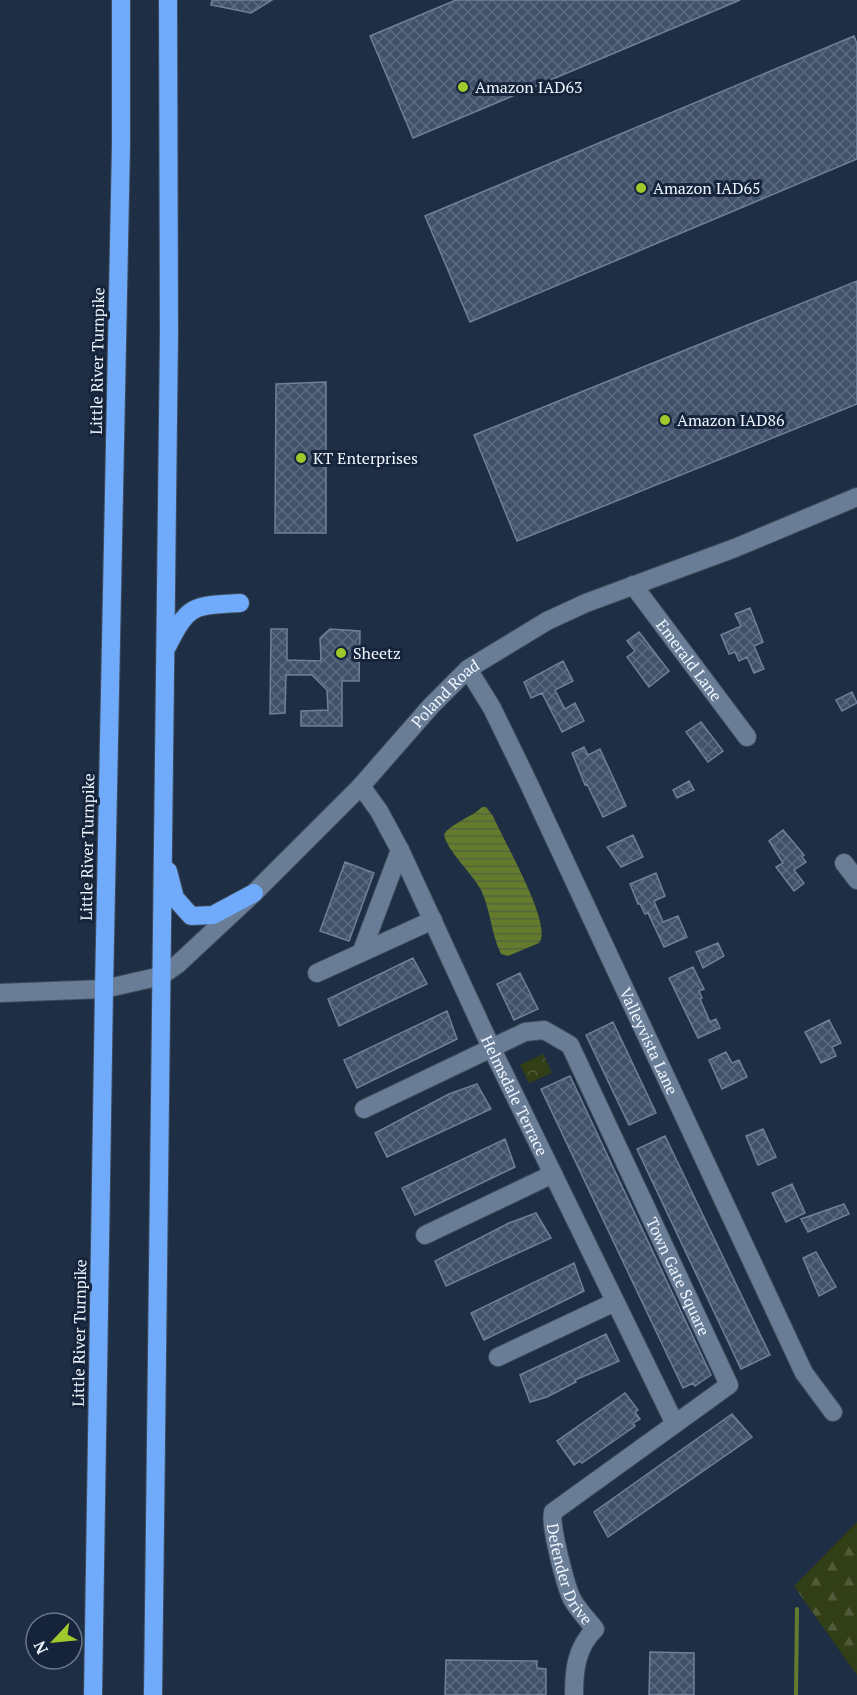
<svg xmlns="http://www.w3.org/2000/svg" width="857" height="1695" viewBox="0 0 857 1695" font-family="'PT Serif',serif">
<style>
.forest{fill:url(#forest-firs)}
.park{fill:url(#park-crowns)}
.water{fill:url(#water-rules)}
.lines{fill:none;stroke-linecap:round;stroke-linejoin:round}
.stream{stroke:#637b2c;stroke-width:4}
.building{fill:url(#building-cross-hatch);stroke:#6e819b;stroke-width:1.5}
.minor-casing{stroke:#3f4c5d;stroke-width:20}
.highway-casing{stroke:#3f4c5d;stroke-width:20}
.minor{stroke:#6a7d97;stroke-width:18}
.highway{stroke:#70aafa;stroke-width:18}
.poi-dot{fill:#a0c92c;stroke:#15243a;stroke-width:2}
.labels{text-anchor:middle;stroke-width:6;stroke-linejoin:round;paint-order:stroke}
.poi-label{font-size:16px;fill:#eff6ff;stroke:#15243a;text-anchor:start}
.street-label{font-size:16px;fill:#eff6ff;stroke:#15243a}
</style>
<defs>
<pattern id="forest-firs" width="22" height="20" patternUnits="userSpaceOnUse" patternTransform="scale(1.5)"><rect width="22" height="20" fill="#323e15"/><path d="M5 1l3.5 6h-7zM16 11l3.5 6h-7z" fill="#505a38"/></pattern>
<pattern id="park-crowns" width="20" height="18" patternUnits="userSpaceOnUse" patternTransform="scale(1.5)"><rect width="20" height="18" fill="#323e15"/><path d="M2 6a3 3 0 1 1 6 0M12 15a3 3 0 1 1 6 0" fill="none" stroke="#505a38"/></pattern>
<pattern id="water-rules" width="6" height="5" patternUnits="userSpaceOnUse" patternTransform="scale(1.5)"><rect width="6" height="5" fill="#637b2c"/><path d="M0 2.5h6" fill="none" stroke="#56623c"/></pattern>
<pattern id="building-cross-hatch" width="8" height="8" patternUnits="userSpaceOnUse" patternTransform="scale(1.5)"><rect width="8" height="8" fill="#405169"/><path d="M0 0l8 8M0 8l8-8" fill="none" stroke="#5c6b80"/></pattern>
</defs>
<rect width="100%" height="100%" fill="#1e2e44"/>
<path class="forest" d="M857,1522V1675L794,1586Z"/>
<path class="park" d="M543,1054L552,1073L529,1083L520,1065Z"/>
<path class="water" d="M482,807H486L493,816C502,838 554,926 539,943L508,956L501,954C491,934 491,911 481,890C472,873 448,852 444,835C448,825 472,817 482,807Z"/>
<g class="lines">
<path class="stream" d="M796,1695L797,1609"/>
</g>
<path class="building" d="M212,0H272L251,13L211,5Z
M456,0H740L413,138L370,36Z
M854,36L857,44V159L470,322L425,216Z
M857,281V404L517,541L474,435Z
M326,382V533H275L276,384Z
M750,608L763,642L754,646L764,669L754,673L747,657L739,661L735,652L729,654L721,635L741,626L735,614Z
M271,629H287V660L321,661L320,638L330,629L360,631L359,681H342V726H301V711L328,710L327,690L312,675H286L285,713L270,714Z
M639,632L669,671L649,687L627,657L635,651L627,641Z
M563,661L573,681L555,690L565,709L575,703L584,721L562,732L542,693L531,698L524,682Z
M852,692L857,703L842,711L836,700Z
M701,722L723,751L708,762L686,732Z
M584,747L588,755L600,749L626,806L603,817L587,784L585,785L572,753Z
M689,781L694,790L677,798L673,790Z
M783,830L804,855L802,857L806,862L794,870L804,883L794,891L776,867L783,863L769,841Z
M633,835L643,857L621,867L607,847Z
M345,862L374,873L349,941L320,931Z
M656,873L665,896L654,901L663,922L678,916L687,937L664,947L648,913L645,914L640,904H638L630,884Z
M718,943L724,956L703,968L696,952Z
M413,958L427,984L339,1026L328,999Z
M693,967L704,989L699,991L702,998L700,999L710,1022L716,1019L720,1028L698,1038L669,978Z
M520,973L538,1009L514,1020L497,984Z
M447,1011L457,1039L357,1088L344,1060Z
M829,1020L841,1043L832,1047L836,1056L821,1063L805,1032Z
M613,1022L656,1113L629,1125L586,1035Z
M726,1052L732,1063L739,1060L747,1077L722,1089L709,1060Z
M570,1076L711,1375L695,1386L693,1383L683,1388L541,1089Z
M477,1084L491,1109L387,1157L375,1133L449,1094Z
M763,1129L776,1157L758,1165L746,1136Z
M665,1136L770,1355L741,1369L637,1149Z
M505,1139L515,1167L415,1215L402,1188Z
M792,1184L805,1213L786,1222L772,1193Z
M844,1204L849,1214L808,1232L801,1219Z
M536,1213L551,1238L446,1286L435,1261L509,1223Z
M816,1252L836,1287L819,1296L803,1258Z
M574,1263L584,1291L484,1340L471,1313Z
M606,1334L619,1361L575,1380L576,1382L547,1397L530,1402L520,1375Z
M625,1393L638,1410L635,1412L640,1419L633,1423L635,1426L582,1463L580,1461L574,1465L557,1441Z
M732,1414L752,1437L608,1537L594,1512Z
M650,1652L694,1653V1695H649Z
M446,1660L537,1661V1668L546,1669V1695H445Z"/>
<g class="lines">
<g class="minor-casing">
<g id="minor">
<path id="s1" d="M633,585L747,737"/>
<path id="s2" d="M468,669L492,708L528,782L804,1373L833,1412"/>
<path id="s3" d="M361,786L379,811L400,850L491,1047L675,1424"/>
<path d="M844,863L857,880"/>
<path d="M362,951L400,850"/>
<path d="M317,973L433,920"/>
<path id="s4" d="M0,993L104,989L161,976L178,964L254,893L361,786L431,706L468,669L547,621L586,603L735,548L857,497"/>
<path id="s5" d="M364,1109L525,1032L544,1030L570,1045L729,1385L553,1512C549,1523 566,1587 572,1599C578,1610 587,1619 595,1629C576,1648 574,1670 574,1695"/>
<path d="M425,1235L553,1174"/>
<path d="M498,1357L615,1302"/>
</g>
</g>
<g class="highway-casing">
<path id="highway" d="M167,647C189,603 193,606 240,603
M168,871L175,898L191,916L213,915L254,893
M93,1695L104,989L121,145V0
M153,1695L169,334L168,0"/>
</g>
<use href="#minor" class="minor"/>
<use href="#highway" class="highway"/>
</g>
<g class="poi-dot">
<circle cx="463" cy="87" r="6"/>
<circle cx="641" cy="188" r="6"/>
<circle cx="665" cy="420" r="6"/>
<circle cx="301" cy="458" r="6"/>
<circle cx="341" cy="653" r="6"/>
</g>
<g class="labels">
<g class="poi-label">
<text x="475" y="93">Amazon IAD63</text>
<text x="653" y="194">Amazon IAD65</text>
<text x="677" y="426">Amazon IAD86</text>
<text x="313" y="464">KT Enterprises</text>
<text x="353" y="659">Sheetz</text>
</g>
<g class="street-label">
<text transform="translate(97 361) rotate(-89)" y="6">Little River Turnpike</text>
<text dy="6" stroke="none"><textPath href="#s1" startOffset="94">Emerald Lane</textPath></text>
<text dy="6" stroke="none"><textPath href="#s4" startOffset="564">Poland Road</textPath></text>
<text transform="translate(87 847) rotate(-89)" y="6">Little River Turnpike</text>
<text dy="6" stroke="none"><textPath href="#s2" startOffset="414">Valleyvista Lane</textPath></text>
<text dy="6" stroke="none"><textPath href="#s3" startOffset="346">Helmsdale Terrace</textPath></text>
<text dy="6" stroke="none"><textPath href="#s5" startOffset="483">Town Gate Square</textPath></text>
<text transform="translate(79 1333) rotate(-89)" y="6">Little River Turnpike</text>
<text dy="6" stroke="none"><textPath href="#s5" startOffset="885">Defender Drive</textPath></text>
</g>
</g>
<g transform="translate(54 1641) rotate(244)"><circle r="28" fill="#15243a" stroke="#6c7889" stroke-width="1.5"/>
<path d="M0-4.5L10 22L0 15L-10 22Z" fill="#a0c92c"/>
<text y="-9" font-size="16" font-weight="bold" text-anchor="middle" fill="#eff6ff">N</text>
</g>
</svg>
